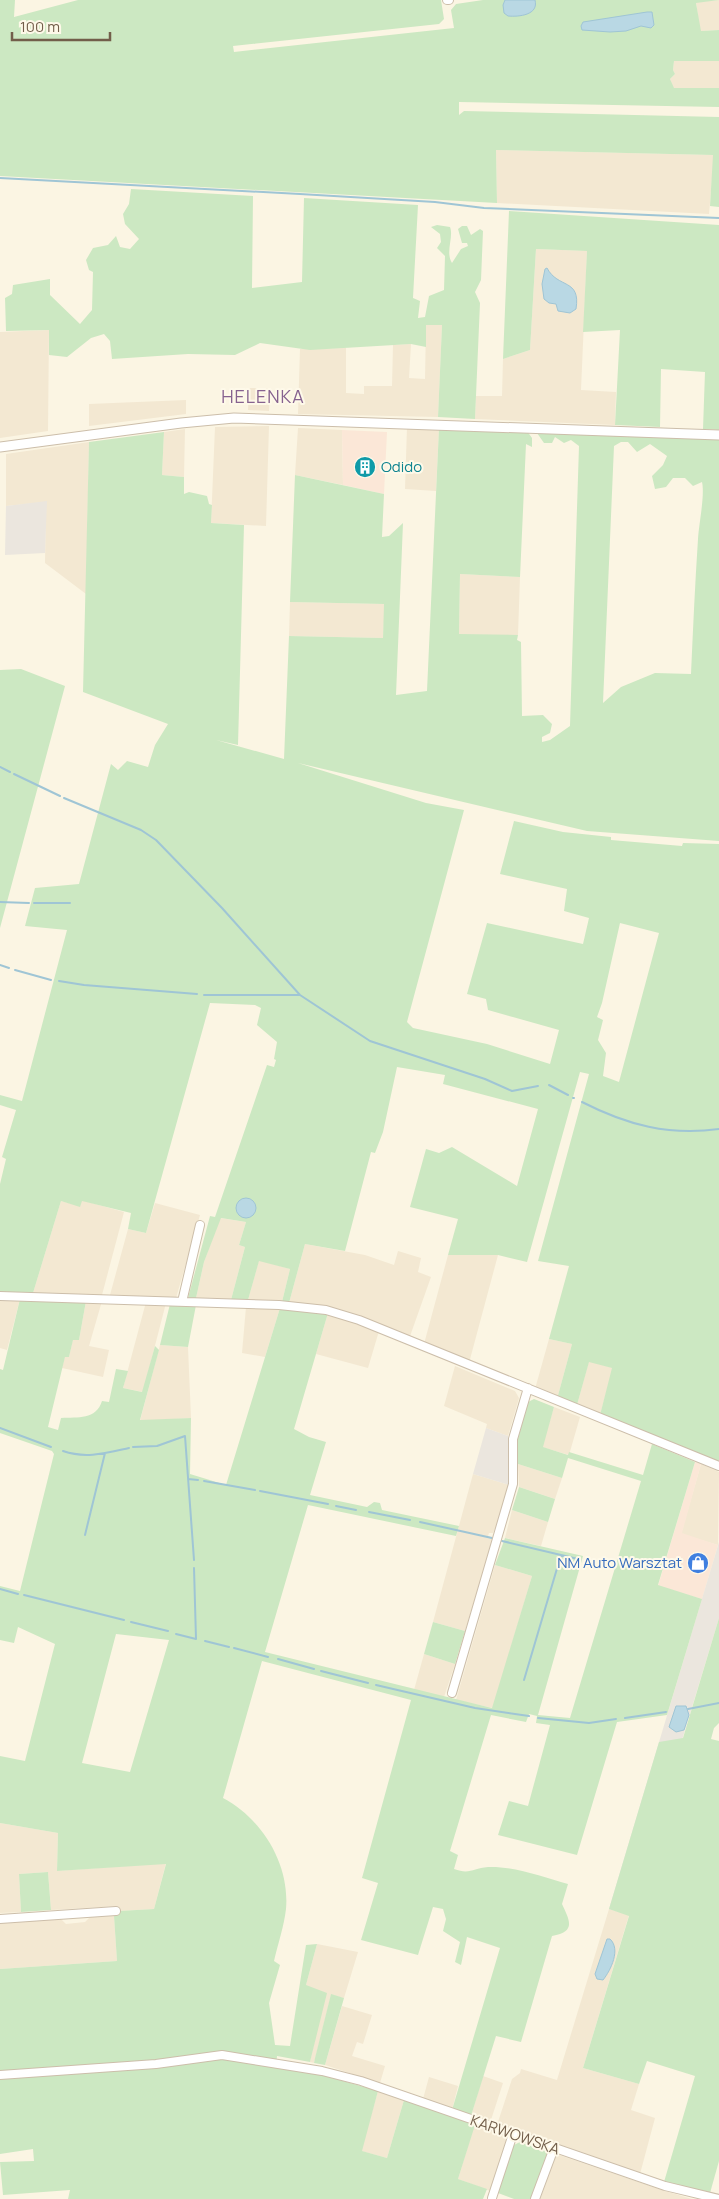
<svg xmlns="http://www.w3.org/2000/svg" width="719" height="2199" viewBox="0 0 719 2199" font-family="Manrope,sans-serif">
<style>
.residential{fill:#f3e8d2}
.commercial{fill:#fbe7d7}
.industrial{fill:#ebe6de}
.green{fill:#cce8c2;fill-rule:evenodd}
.water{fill:#b9d8e4;stroke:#9fc5d5}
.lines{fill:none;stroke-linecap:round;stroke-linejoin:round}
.stream{stroke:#9fc5d5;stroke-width:2}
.minor-casing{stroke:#ccbeaa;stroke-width:10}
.tertiary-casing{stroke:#ccbeaa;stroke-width:11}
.minor{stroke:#fff;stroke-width:8}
.tertiary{stroke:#fff;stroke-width:9}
.labels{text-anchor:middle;stroke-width:4;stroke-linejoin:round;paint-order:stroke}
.culture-label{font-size:15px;fill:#0d838f;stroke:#fef9e9;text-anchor:start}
.shop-label{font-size:15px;fill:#366cbe;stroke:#fef9e9;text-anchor:end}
.street-label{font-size:15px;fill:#725e4a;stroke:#fef9e9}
.quarter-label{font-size:18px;letter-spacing:1px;fill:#86628f;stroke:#fef9e9}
</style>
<rect width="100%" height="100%" fill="#fbf5e3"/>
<path class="residential" d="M719,0V30L700,31L696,2Z
M674,61H719V88H673L670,79L675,74L673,70Z
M496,150L714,155L709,214L497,203Z
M536,249L587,251L581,390L616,392L615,425L475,419L476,396H502L503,359L530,350Z
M426,325H442L438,417L298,414L300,349L346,348V393L364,394V386H392L393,345L411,344L409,378L425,379Z
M49,330L48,431L0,438V332Z
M249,388H270L269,411L248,410Z
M186,400V414L89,426V404Z
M269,426L266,526L211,523L215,427Z
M407,427L439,428L436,491L405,489Z
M298,428L342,430L343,485L295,475Z
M185,429L184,477L162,475L164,432Z
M89,442L86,594L45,563L46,502L6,506V454Z
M460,574L520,577L518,635H459Z
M290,602L385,604L383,638L289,636Z
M81,1200L124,1212L102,1295L33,1293L61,1201L80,1206Z
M155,1203L200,1215L176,1298L110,1295L128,1229L146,1233Z
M220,1218L246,1222L239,1245L245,1247L231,1300L196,1298L204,1262Z
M305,1244L365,1255L394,1265L398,1251L421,1258L418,1272L431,1277L409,1339L289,1303Z
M448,1255H498L469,1363L424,1344Z
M259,1260L290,1269L282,1302L248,1300Z
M0,1298L20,1299L7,1350L0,1348Z
M86,1301H102L89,1346L109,1350L103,1377L62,1368L65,1356L69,1357L73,1339L79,1340Z
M146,1302L166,1303L143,1392L123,1388Z
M246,1307L280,1308L265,1357L242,1353Z
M328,1313L379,1331L368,1368L316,1354Z
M549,1339L572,1344L557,1399L535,1389Z
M160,1345L188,1347L191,1418L140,1421Z
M589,1361L613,1368L600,1415L577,1405Z
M455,1366L515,1391L519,1398L508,1436L486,1428L487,1424L444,1406Z
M554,1407L580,1417L569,1455L542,1447Z
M518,1464L562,1478L555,1499L519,1487Z
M701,1464L719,1472L718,1545L681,1534Z
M473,1474L509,1485L497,1524L493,1533H489L488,1536L493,1538L465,1631L433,1622Z
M512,1510L548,1522L541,1546L505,1538Z
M495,1565L532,1576L493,1708L456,1700Z
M424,1654L455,1664L444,1697L414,1690Z
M0,1823L58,1833L57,1871L166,1863L154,1909L119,1911L118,1906L51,1910L48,1872L19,1874L21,1912L0,1913Z
M609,1909L629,1915L583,2068L639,2084L631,2110L655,2118L640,2174L539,2138L497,2125L512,2079L520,2073L521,2069L557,2080Z
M114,1916L117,1961L0,1969V1923L61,1919L66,1924L85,1922L90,1917Z
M317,1944L358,1952L344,1998L331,1995L314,2063L310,2062L318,2026L306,1985Z
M342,2006L372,2015L363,2044L357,2042L352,2056L385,2066L380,2083L325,2065Z
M483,2076L503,2083L490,2123L471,2116Z
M429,2077L458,2086L452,2110L423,2099Z
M378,2091L404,2100L387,2158L361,2151Z
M474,2126L504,2136L507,2142L490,2191L458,2179Z
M556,2154L665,2191L692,2199H540Z"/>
<path class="commercial" d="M342,430L387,432L384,494L343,485Z
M695,1462L701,1464L682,1533L718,1545L702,1599L658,1586Z"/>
<path class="industrial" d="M47,501L45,553L5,555L6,506Z
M486,1428L508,1436L509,1485L473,1474Z
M719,1542V1618L629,1915L609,1909Z"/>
<path class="green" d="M0,0H15L14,17L78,0H441L444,19L439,24L233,46L234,52L454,28L451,10L456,4L483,0H719L696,3L701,31L719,30V61H674L673,70L675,74L670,79L674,88H719V107L459,102V115L464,111L719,117V207L710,206L713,155L496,150L497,203L0,176Z
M131,189L253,196L252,288L302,282L304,198L418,205L413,298L420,301L418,318L425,317L429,296L444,290L445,256L437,248L441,242L440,234L431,227L437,225L450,227C454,237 445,252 452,263L461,249L468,246L467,243H462L458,229L462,226H467L471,235L480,229L483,231L481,280L475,292L480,303L475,419L438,417L442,325H426V347L411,344L310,350L260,343L235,355L188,354L112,359L110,341L104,334L91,338L67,357L49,355V330L6,331L5,298L12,294L13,285L50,279V295L80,324L92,310L93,272L89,270L86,260L93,248L108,245L116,236L120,247L130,249L139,239L125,224L123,214L129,204Z
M509,211L719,225V430L703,429L705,372L661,369L660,427L615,425L620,330L583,332L587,251L536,249L530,350L503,359Z
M439,428L527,431L532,438V447L526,444L520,577L460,574L459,634L518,635L517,640L521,642L522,716L543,715L552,724L550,733L542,737V742L550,740L570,726L579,446L571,440L564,443L555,437L552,443H544L537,433L719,439V841L587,831L298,763L426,803L464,810L407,1022L413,1028L487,1044L550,1064L559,1030L488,1010L486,999L467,994L487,923L583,944L589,918L564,911L567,889L500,874L514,821L563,832L611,837V840L682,846L683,843L719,844V1462L600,1415L612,1368L589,1362L577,1405L557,1399L572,1344L549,1339L569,1266L538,1261L589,1074L580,1072L527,1262L498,1255H448L458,1219L410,1207L426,1149L439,1153L452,1147L517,1186L538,1109L443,1084L445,1075L397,1067L383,1132L375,1153L371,1152L345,1251L305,1244L289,1303L282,1302L290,1269L259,1261L248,1300H231L245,1247L239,1245L246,1222L221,1218L204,1262L196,1298H188L210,1216L215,1217L267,1065L274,1067L276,1060L274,1059L277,1042L257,1025L261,1008L255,1005L210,1003L146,1233L128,1229L131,1213L82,1201L80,1207L61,1201L33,1293H0V1184L6,1159L2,1157L16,1110L0,1105V1095L22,1101L67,930L25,926L35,888L79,884L111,764L118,770L127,761L148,767L155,745L168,724L83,692L89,442L164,432L162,475L184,477V494L189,492L207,496L209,504L212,505L211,523L244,525L238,745L216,740L284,759L289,636L383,638L384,604L290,602L295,475L384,494L382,537L389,536L403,523L396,695L427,691ZM621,442H628L637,452L650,444L667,456L663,465L652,476L655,489L666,487L673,478H685L693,486L702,482C705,495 699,523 698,539C695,584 693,629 691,674L655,673L621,687L603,703L614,446ZM620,923L659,933L619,1082L603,1076L606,1053L598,1040L603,1020L597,1017L602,1003Z
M21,669L65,686L0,928V670Z
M20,1299L86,1301L79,1340H73L69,1357H65L48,1427L58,1430L61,1418C78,1417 96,1420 102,1401L109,1402L116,1369L128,1371L123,1388L142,1392L155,1346L159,1350L140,1420L191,1418L190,1474L226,1485L280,1308L328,1313L294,1429L309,1437L326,1442L310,1495L367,1507L374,1502L380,1503L382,1510L459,1526L456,1536L308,1505L265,1652L492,1708L532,1576L495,1565L505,1538L583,1556L538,1715L570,1718L641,1481L568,1458L562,1478L518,1464V1438L528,1402L534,1399L554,1407L543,1447L568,1455L569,1452L643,1475L652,1444L695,1462L658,1585L702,1599L667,1715L617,1722L577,1855L498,1835L509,1801L528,1806L550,1725L536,1723L537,1716L529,1714L526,1722L491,1715L450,1851L458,1855L454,1869C470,1875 473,1868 488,1867C514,1866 543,1877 568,1884L562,1904C570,1921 576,1932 552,1936L521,2042L496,2036L471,2116L452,2110L500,1948L467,1937L461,1965L455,1962L460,1942L443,1931L446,1919L443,1909L433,1907L418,1955L361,1940L378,1883L362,1878L411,1700L262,1661L223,1798C261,1818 290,1863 286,1909C284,1926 278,1944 274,1961L280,1965L269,2003L275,2045L290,2046L306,1945L317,1944L306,1985L327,1993L310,2062L277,2056L276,2067L322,2075L378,2091L362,2151L387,2158L404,2100L475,2125L458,2179L487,2189L483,2199H68L70,2190L3,2195L0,2162L34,2161L33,2149L0,2154V1969L117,1961L114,1916L119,1911L154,1909L166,1864L57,1871L58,1833L0,1823V1756L25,1761L55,1644L18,1627L14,1643L0,1640V1586L20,1591L54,1454L52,1451L0,1433V1369L3,1370ZM116,1634L169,1640L130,1772L82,1763Z
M170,1304L196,1305L188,1347L160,1345Z
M519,1487L555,1499L548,1522L512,1510Z
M719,1618V1723L714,1728L711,1739L719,1741V2161L710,2193L664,2182L695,2076L647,2061L639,2084L583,2068L629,1916L609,1909L659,1742L683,1738Z
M433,1622L465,1631L455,1664L424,1654Z
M48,1872L51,1910L21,1912L19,1874Z
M331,1994L344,1998L325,2065L314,2063L315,2058Z
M520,2142L549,2152L531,2199H514L498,2193L514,2145Z"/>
<path class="water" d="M505,0H535C539,15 519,17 508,16L504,13L503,5Z
M647,12H652L654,25L651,28L641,26L626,31L610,32L582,30L581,26L583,22Z
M547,268C558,289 581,278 576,309L570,313L558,311L556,304L549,303L544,299L542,284L545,269Z
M236 1208a10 10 0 1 1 20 0a10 10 0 1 1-20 0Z
M676,1706H686L689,1715L684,1730L676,1732L669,1727Z
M607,1939H610C621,1949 611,1970 603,1980L597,1979L595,1974Z"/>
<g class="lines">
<path class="stream" d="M0,178L300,194L435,202L484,208L719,218
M0,767L10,772
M14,774L60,796
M64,798L141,830L156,840L222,908L300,995L370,1041L485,1079L512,1091L538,1086
M0,902L29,903
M34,903H70
M0,965L9,968
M15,970L51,980
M59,981L84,985L197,994
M204,995H299
M549,1085L568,1095
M573,1098H574
M582,1102C627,1125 669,1136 719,1129
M0,1428L51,1447
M133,1447L157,1446L185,1436L194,1560
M63,1451C86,1459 106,1453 129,1448
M188,1479L198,1480
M204,1481L255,1490
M260,1491L328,1504
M336,1506L356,1510
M369,1512L410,1520
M420,1522L492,1538
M85,1535L105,1453
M502,1541L578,1559
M0,1589L18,1594
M24,1595L124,1620
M131,1622L168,1631
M176,1634L196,1639L194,1568
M205,1641L229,1647
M234,1648L268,1657
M278,1659L314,1669
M321,1671L368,1683
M524,1680L561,1555
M376,1685L475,1708L529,1716
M688,1709L719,1703
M538,1718L589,1723L616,1719
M625,1718L666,1712"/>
<g class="minor-casing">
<path id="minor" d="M447,0H449
M0,1296L279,1305L326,1310L359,1320L719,1466
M182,1302L200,1225
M452,1693L513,1484V1439L528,1388
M0,1919L116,1911
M0,2075L156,2064L222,2055L322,2071L361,2081L665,2186L719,2199
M492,2198L513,2134
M535,2199L554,2148"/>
</g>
<g class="tertiary-casing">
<path id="tertiary" d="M0,447L181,423L234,418L719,435"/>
</g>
<use href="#minor" class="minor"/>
<use href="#tertiary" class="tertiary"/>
</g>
<defs>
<g id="building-disc" transform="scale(1.125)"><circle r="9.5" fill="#0f9aa8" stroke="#fef9e9"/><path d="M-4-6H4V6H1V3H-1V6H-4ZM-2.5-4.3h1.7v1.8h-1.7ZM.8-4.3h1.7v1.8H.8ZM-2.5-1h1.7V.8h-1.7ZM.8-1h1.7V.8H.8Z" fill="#fff"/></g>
<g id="shop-disc" transform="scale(1.125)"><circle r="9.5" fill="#3f7fe0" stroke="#fef9e9"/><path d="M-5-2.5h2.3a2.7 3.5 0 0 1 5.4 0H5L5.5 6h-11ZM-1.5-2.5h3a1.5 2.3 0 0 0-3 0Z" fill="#fff"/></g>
</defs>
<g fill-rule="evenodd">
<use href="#building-disc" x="365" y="467"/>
<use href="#shop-disc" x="698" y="1563"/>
</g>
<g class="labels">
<g class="culture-label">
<text x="381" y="472">Odido</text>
</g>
<g class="shop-label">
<text x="682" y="1568">NM Auto Warsztat</text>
</g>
<g class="street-label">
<text transform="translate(515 2135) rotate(19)" y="5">KARWOWSKA</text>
</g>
<g class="quarter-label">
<text x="263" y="403">HELENKA</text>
</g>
</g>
<path d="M12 32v8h98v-8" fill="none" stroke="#725e4a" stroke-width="2.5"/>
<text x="20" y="32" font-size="15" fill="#725e4a" stroke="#fef9e9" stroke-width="4" paint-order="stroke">100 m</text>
</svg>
